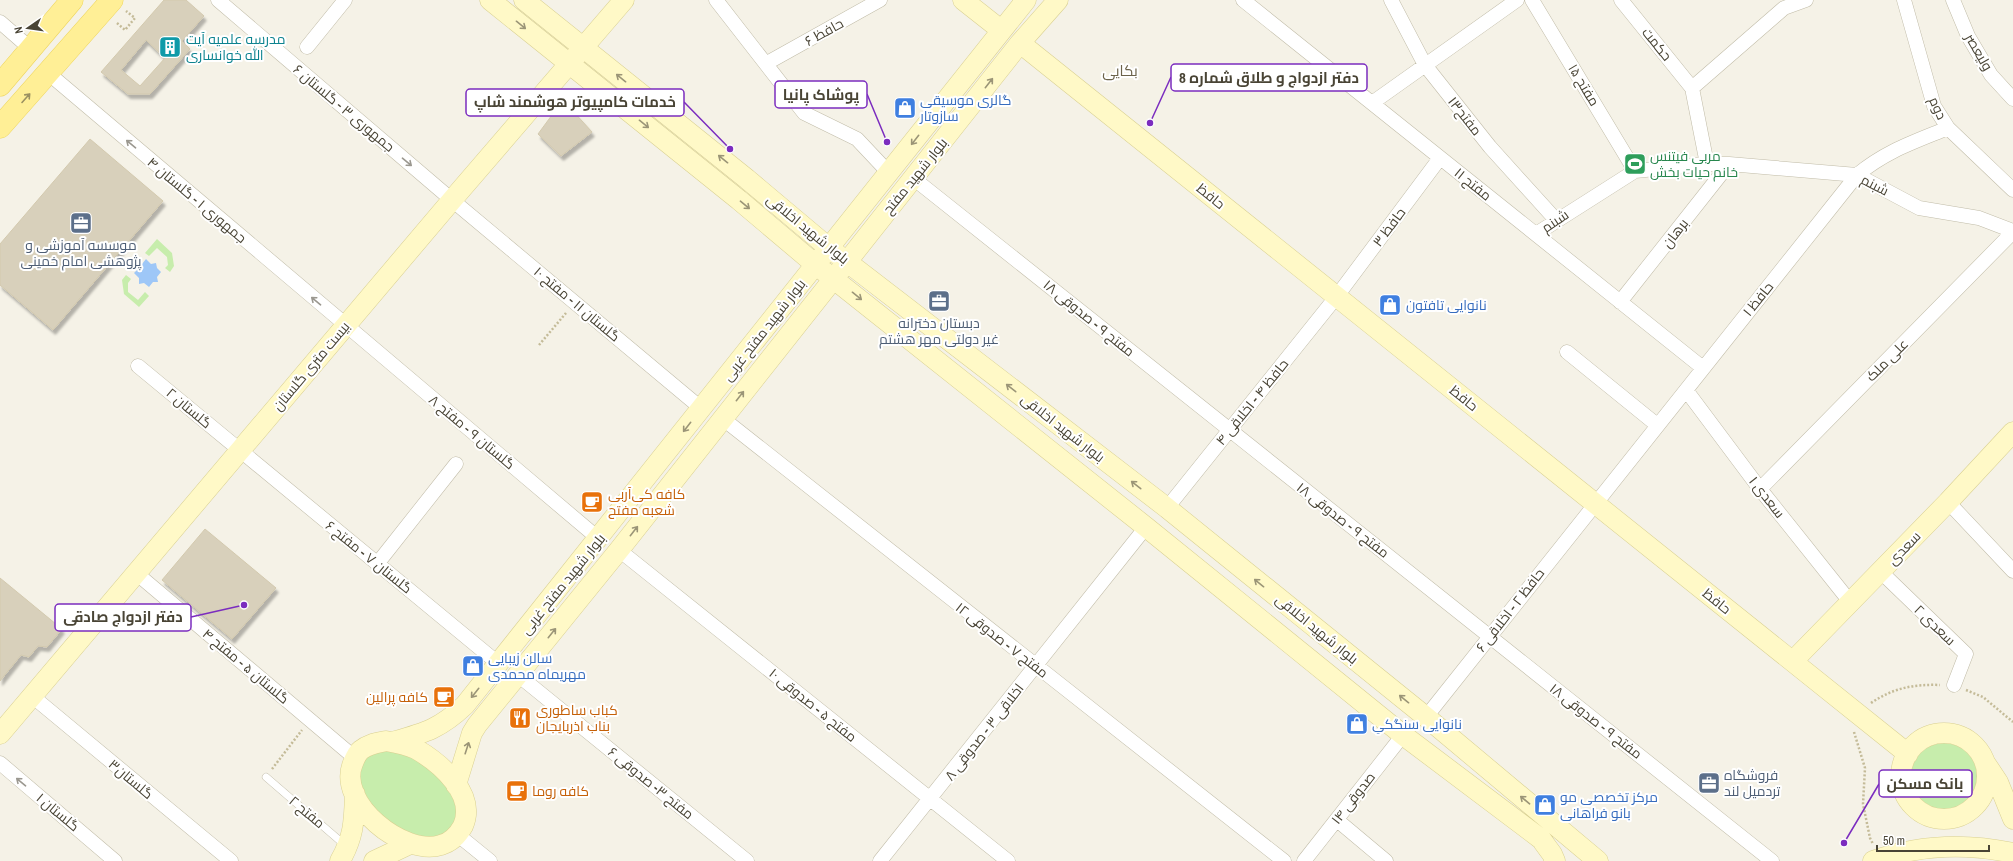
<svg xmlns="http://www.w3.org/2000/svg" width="2013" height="861" viewBox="0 0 2013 861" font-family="'Archivo Narrow',Cairo,sans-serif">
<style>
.green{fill:#c7edac}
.water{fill:#9ec7f7}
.building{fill:#d8d0bb;stroke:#d3c9ae;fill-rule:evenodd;filter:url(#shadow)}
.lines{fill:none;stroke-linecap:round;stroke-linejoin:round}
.lane-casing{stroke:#c1bca8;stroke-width:8}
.street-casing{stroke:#c1bca8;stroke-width:15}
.secondary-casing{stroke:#d9d092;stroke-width:21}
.primary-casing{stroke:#eed55b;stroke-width:23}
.path{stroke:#c4bb98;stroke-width:2.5;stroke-dasharray:2 2;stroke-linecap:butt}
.lane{stroke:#fff;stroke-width:7}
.street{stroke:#fff;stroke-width:14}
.secondary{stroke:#fff9c7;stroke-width:20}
.primary{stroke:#ffef96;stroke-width:22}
.oneway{stroke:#9b9577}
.oneway2{stroke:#9b9161}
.oneway3{stroke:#9b9890}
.labels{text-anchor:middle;stroke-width:4;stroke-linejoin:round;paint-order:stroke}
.street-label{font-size:14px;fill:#494435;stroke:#fff}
.culture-label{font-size:14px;fill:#0d838f;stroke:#fff;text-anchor:start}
.shop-label{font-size:14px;fill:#366cbe;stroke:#fff;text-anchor:start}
.leisure-label{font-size:14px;fill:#27864d;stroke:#fff;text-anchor:start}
.service-label{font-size:14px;fill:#4e5e75;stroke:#fff}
.food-label{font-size:14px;fill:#c56008;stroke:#fff;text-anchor:start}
.neighbourhood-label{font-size:15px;fill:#6c634b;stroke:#fff}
.leader{fill:none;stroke:#7b2cbf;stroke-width:1.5}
.callout-dot{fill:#7b2cbf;stroke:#fff;stroke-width:1.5}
.callout{fill:#fff;stroke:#7b2cbf;stroke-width:1.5}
.callout-label{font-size:15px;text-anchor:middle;font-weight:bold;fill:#494435}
</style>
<defs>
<filter id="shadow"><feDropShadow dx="2.5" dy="4.5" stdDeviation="1" flood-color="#0004"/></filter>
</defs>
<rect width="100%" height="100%" fill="#f5f2e7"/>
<path class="green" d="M157,239L172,253L174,266L170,272L165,268L168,265L167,257L157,248L149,256L145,253Z
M126,275L131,279L128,283V292L138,300L145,292L149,296L139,307L124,294L122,280Z
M1911 776a33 33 0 1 1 66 0a33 33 0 1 1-66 0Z
M379,748L412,755L452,789L459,821L439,840L396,830L361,795L359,761Z"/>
<path class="water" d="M146,259L151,264L156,263L157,268L161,272L157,277L158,282H153L149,287L144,283L139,284V278L134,273L138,269V264H142Z"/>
<path class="building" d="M164,0H186L204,16L182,41L190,49L150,94H128L101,72ZM146,40L165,58L140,86L121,70Z
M563,100L592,132L561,156L538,134Z
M90,139L163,201L53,330L0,285V244Z
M205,529L276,588L232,639L162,580Z
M0,578L62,629L47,647L38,646L29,657L21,655L0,681Z"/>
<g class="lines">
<g class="lane-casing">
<path id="lane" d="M266,777L346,846"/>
</g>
<g class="street-casing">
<path id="street" d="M218,0L452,200L702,409
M716,0L804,113L857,139L889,173
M1243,0L1703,368
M1391,0L1425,65L1490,147L1556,220
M1532,0L1635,171
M1621,0L1692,88
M1904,0L1934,106L1948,128L2013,190
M1953,0L1968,36L1991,75L2013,99
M0,22L31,49
M307,47L345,0
M767,63L880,0
M48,73L599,539
M1372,103L1517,0
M1707,164L1692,88L1784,8L1806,0
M913,178L1772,861
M1536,234L1635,171L1707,164H1729L1857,175L1919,208L1979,218L2013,231
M1620,302L1729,164
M1567,352L1657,425
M138,366L499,664
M1686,390L1760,489L1851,603
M722,418L1284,861
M1760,489L2013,232
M1948,502L2013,571
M1167,508L1337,296L1440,158
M619,550L1008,861
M377,564L456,464
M1881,572L1966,654L1954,685
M136,573L355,758
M518,675L747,861
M32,696L231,861
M1426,717L1857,175C1886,151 1914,142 1948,128
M0,763L115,861
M1337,820L1386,861
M458,835L490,861
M880,861L1146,527
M1304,861L1403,735"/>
</g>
<g class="secondary-casing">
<path id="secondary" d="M490,0L739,200L816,265L1146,527L1403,735L1541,839L1552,854L1555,861
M524,0L747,179L829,248L1167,508L1426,717L1598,861
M963,0L1001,30
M1020,43L1908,754
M1793,661L1948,502L2013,432
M1901 776a43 43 0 1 1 86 0a43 43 0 1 1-86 0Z
M0,734L452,200L624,0
M386,741C397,743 407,745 416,749C440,763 477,794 463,826C458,835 452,842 441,845C404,857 336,803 353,763C355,758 357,753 361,750C368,744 377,743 386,741Z
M392,742C424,733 440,729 465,705L1026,0
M1986,764L1998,782L2013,819
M456,785L472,733L477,725L619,550L1020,43L1058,0
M340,861C354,836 354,822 355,794
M374,861L410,844
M1873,861C1918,845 1966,843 2013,853"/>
</g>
<g class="primary-casing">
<path id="primary" d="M0,85L72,0
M0,127L112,0"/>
</g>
<path class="path" d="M117,23L125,30L135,18L126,11
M539,345L566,313
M1966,690L1983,697L2013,722
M1871,703C1893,688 1914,684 1940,685
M1854,732L1865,768L1863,804L1870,838L1873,844
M272,769L302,730"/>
<use href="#lane" class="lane"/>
<use href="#street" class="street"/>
<use href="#secondary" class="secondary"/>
<use href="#primary" class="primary"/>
</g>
<defs><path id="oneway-shaft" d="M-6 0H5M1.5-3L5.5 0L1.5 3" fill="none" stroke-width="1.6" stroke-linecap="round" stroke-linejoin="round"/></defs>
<g class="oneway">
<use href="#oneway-shaft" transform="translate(521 25) rotate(39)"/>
<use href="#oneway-shaft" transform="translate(621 78) rotate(-141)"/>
<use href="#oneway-shaft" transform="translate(989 83) rotate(-52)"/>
<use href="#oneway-shaft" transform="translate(644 124) rotate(39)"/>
<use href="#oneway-shaft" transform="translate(915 140) rotate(128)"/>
<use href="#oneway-shaft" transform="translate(723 159) rotate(-141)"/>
<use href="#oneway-shaft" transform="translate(745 205) rotate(40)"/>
<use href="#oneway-shaft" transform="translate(857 296) rotate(39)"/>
<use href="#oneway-shaft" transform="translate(1011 388) rotate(-142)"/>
<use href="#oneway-shaft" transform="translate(740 396) rotate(-52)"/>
<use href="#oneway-shaft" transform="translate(687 427) rotate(128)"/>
<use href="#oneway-shaft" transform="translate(1136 485) rotate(-142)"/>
<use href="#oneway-shaft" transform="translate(634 531) rotate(-52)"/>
<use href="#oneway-shaft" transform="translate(1259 583) rotate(-141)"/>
<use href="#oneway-shaft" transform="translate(552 633) rotate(-51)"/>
<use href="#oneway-shaft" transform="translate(475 693) rotate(129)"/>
<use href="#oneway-shaft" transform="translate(1404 699) rotate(-141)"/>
<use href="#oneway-shaft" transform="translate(467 748) rotate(-72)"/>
<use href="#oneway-shaft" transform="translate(1525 800) rotate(-140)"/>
</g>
<use class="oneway2" href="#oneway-shaft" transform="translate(26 98) rotate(-48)"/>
<g class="oneway3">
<use href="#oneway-shaft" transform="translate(131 144) rotate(-140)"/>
<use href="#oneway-shaft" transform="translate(407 162) rotate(40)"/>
<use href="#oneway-shaft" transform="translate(316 301) rotate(-140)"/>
<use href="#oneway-shaft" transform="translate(21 782) rotate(-140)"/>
</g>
<defs>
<g id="building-square" transform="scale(1.15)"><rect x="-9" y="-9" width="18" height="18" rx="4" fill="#0f9aa8" stroke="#fff"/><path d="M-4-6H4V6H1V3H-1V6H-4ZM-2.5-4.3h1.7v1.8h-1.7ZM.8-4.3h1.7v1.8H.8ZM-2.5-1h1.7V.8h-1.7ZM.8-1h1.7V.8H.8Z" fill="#fff"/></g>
<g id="shop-square" transform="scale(1.15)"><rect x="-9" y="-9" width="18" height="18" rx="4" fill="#3f7fe0" stroke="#fff"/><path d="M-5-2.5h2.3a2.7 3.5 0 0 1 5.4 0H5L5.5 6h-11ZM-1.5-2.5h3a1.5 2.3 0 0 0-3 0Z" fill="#fff"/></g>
<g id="stadium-square" transform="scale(1.15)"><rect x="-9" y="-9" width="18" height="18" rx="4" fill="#2e9e5b" stroke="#fff"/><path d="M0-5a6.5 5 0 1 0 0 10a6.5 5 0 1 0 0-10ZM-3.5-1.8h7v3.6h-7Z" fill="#fff"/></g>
<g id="office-square" transform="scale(1.15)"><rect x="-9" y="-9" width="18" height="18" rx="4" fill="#5c6f8a" stroke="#fff"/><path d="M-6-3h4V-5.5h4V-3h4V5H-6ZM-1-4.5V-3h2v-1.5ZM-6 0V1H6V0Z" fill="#fff"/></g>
<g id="cafe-square" transform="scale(1.15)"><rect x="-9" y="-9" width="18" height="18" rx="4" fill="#e8710a" stroke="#fff"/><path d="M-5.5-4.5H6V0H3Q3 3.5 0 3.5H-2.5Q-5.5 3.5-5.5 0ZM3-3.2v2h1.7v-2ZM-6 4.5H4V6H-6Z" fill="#fff"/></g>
<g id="restaurant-square" transform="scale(1.15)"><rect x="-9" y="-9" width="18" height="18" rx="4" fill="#e8710a" stroke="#fff"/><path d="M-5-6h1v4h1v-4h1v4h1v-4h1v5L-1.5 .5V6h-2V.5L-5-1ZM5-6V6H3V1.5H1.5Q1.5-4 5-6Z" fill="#fff"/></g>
</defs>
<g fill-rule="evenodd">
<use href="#building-square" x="170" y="47"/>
<use href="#shop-square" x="905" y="108"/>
<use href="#stadium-square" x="1635" y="164"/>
<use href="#office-square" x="81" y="223"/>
<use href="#office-square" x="939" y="301"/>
<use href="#shop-square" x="1390" y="305"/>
<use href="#cafe-square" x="592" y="502"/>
<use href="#shop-square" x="473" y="666"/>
<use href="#cafe-square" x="444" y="697"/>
<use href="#restaurant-square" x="520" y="718"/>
<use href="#shop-square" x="1357" y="724"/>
<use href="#office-square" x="1709" y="783"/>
<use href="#cafe-square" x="517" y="791"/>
<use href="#shop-square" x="1545" y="805"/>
</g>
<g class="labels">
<g class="street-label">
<text transform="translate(824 32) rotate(-29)" y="5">حافظ ۶</text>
<text transform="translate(1657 44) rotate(51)" y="5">حکمت</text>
<text transform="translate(1979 52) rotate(60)" y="5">ولیعصر</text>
<text transform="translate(1584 85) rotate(59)" y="5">مفتح ۱۵</text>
<text transform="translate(344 108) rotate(40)" y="5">جمهوری ۳ - گلستان ۶</text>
<text transform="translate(1938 108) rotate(66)" y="5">دوم</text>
<text transform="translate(1465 116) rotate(52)" y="5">مفتح۱۳</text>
<text transform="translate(915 176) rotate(-51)" y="5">بلوار شهید مفتح</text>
<text transform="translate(1473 184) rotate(39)" y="5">مفتح ۱۱</text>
<text transform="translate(1875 185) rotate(27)" y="5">شبنم</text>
<text transform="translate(1211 196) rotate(39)" y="5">حافظ</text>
<text transform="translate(197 200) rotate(40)" y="5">جمهوری ۱ - گلستان ۴</text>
<text transform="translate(1555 221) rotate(-34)" y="5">شبنم</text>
<text transform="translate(1389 227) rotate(-53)" y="5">حافظ ۳</text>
<text transform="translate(808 229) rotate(39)" y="5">بلوار شهید اخلاقی</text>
<text transform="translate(1675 233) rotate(-52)" y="5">برهان</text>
<text transform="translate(1758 299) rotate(-51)" y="5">حافظ ۱</text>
<text transform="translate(577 304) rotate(40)" y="5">گلستان ۱۱ - مفتح ۱۰</text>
<text transform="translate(1089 318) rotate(39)" y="5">مفتح ۹ - صدوقی ۱۸</text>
<text transform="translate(764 330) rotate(-52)" y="5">بلوار شهید مفتح غربی</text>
<text transform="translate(1887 360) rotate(-45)" y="5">علی ملک</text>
<text transform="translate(311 366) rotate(-50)" y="5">بیست متری گلستان</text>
<text transform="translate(1464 398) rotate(39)" y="5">حافظ</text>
<text transform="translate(1252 402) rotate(-51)" y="5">حافظ ۴ - اخلاقی ۴</text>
<text transform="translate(189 408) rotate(40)" y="5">گلستان ۲</text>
<text transform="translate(1063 428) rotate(38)" y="5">بلوار شهید اخلاقی</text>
<text transform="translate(472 432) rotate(40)" y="5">گلستان ۹ - مفتح ۸</text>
<text transform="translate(1767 497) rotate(52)" y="5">سعدی ۱</text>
<text transform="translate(1343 520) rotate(38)" y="5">مفتح ۹ - صدوقی ۱۸</text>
<text transform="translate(1904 548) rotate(-46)" y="5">سعدی</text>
<text transform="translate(369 557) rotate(39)" y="5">گلستان ۷ - مفتح ۶</text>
<text transform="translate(563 584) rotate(-51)" y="5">بلوار شهید مفتح غربی</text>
<text transform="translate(1717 601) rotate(39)" y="5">حافظ</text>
<text transform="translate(1510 610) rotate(-52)" y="5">حافظ ۲ - اخلاقی ۶</text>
<text transform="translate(1935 625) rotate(44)" y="5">سعدی ۲</text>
<text transform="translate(1317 629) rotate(39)" y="5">بلوار شهید اخلاقی</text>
<text transform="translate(1002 640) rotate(38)" y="5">مفتح ۷ - صدوقی ۱۲</text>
<text transform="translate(246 666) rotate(40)" y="5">گلستان ۵ - مفتح ۴</text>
<text transform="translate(813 705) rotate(39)" y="5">مفتح ۵ - صدوقی ۱۰</text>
<text transform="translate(1596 721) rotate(38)" y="5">مفتح ۹ - صدوقی ۱۸</text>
<text transform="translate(984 732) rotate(-52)" y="5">اخلاقی ۳ - صدوقی ۸</text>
<text transform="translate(131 779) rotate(40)" y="5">گلستان۳</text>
<text transform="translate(651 783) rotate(39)" y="5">مفتح ۳- صدوقی ۶</text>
<text transform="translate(1353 798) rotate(-52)" y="5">صدوقی ۱۴</text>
<text transform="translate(58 812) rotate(40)" y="5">گلستان ۱</text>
<text transform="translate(307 812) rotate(40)" y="5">مفتح ۲</text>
</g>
<g class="culture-label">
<text x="186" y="44">مدرسه علمیه آیت<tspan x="186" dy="16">الله خوانساری</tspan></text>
</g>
<g class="shop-label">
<text x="920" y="105">گالری موسیقی<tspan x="920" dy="16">سازوتار</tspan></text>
<text x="1406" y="310">نانوایی تافتون</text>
<text x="488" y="663">سالن زیبایی<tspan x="488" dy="16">مهریماه محمدی</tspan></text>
<text x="1372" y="729">نانوایی سنگکیِ</text>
<text x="1560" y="802">مرکز تخصصی مو<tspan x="1560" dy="16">بانو فراهانی</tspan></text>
</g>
<g class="leisure-label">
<text x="1650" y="161">مربی فیتنس<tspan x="1650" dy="16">خانم حیات بخش</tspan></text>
</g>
<g class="service-label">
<text x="81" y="250">موسسه آموزشی و<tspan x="81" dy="16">پژوهشی امام خمینی</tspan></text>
<text x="939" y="328">دبستان دخترانه<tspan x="939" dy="16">غیر دولتی مهر هشتم</tspan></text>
<text x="1724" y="780" text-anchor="start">فروشگاه<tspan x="1724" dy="16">تردمیل لند</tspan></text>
</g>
<g class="food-label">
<text x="608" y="499">کافه کی‌آربی<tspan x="608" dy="16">شعبه مفتح</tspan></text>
<text x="428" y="702" text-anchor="end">کافه پرالین</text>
<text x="536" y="715">کباب ساطوری<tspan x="536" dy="16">بناب اذربایجان</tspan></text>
<text x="532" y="796">کافه روما</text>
</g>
<g class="neighbourhood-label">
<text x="1120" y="76">بکایی</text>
</g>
</g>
<path class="leader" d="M1150 123L1171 77M887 142L867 94M730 149L684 102M244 605L191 617M1844 843L1879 784"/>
<g class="callout-dot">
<circle cx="1150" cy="123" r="4"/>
<circle cx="887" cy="142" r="4"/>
<circle cx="730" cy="149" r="4"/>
<circle cx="244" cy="605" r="4"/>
<circle cx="1844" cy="843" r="4"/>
</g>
<g class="callout">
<rect x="1171" y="64" width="196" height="27" rx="4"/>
<rect x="775" y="81" width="92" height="27" rx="4"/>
<rect x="466" y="89" width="218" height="27" rx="4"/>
<rect x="55" y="604" width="136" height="27" rx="4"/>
<rect x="1879" y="770" width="93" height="27" rx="4"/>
</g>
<g class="callout-label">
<text x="1269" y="83">دفتر ازدواج و طلاق شماره 8</text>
<text x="821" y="100">پوشاک پانیا</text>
<text x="575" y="107">خدمات کامپیوتر هوشمند شاپ</text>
<text x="123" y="622">دفتر ازدواج صادقی</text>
<text x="1925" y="789">بانک مسکن</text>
</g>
<g transform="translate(28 28) rotate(257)" stroke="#ffffff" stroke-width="3" paint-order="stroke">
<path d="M0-3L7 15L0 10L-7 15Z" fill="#494435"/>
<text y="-6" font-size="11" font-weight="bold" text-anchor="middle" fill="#494435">N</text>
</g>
<path d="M1877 845v6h112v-6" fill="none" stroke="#494435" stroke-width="2"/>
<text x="1883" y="845" font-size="12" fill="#494435" stroke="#ffffff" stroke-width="3" paint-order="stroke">50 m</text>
</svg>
